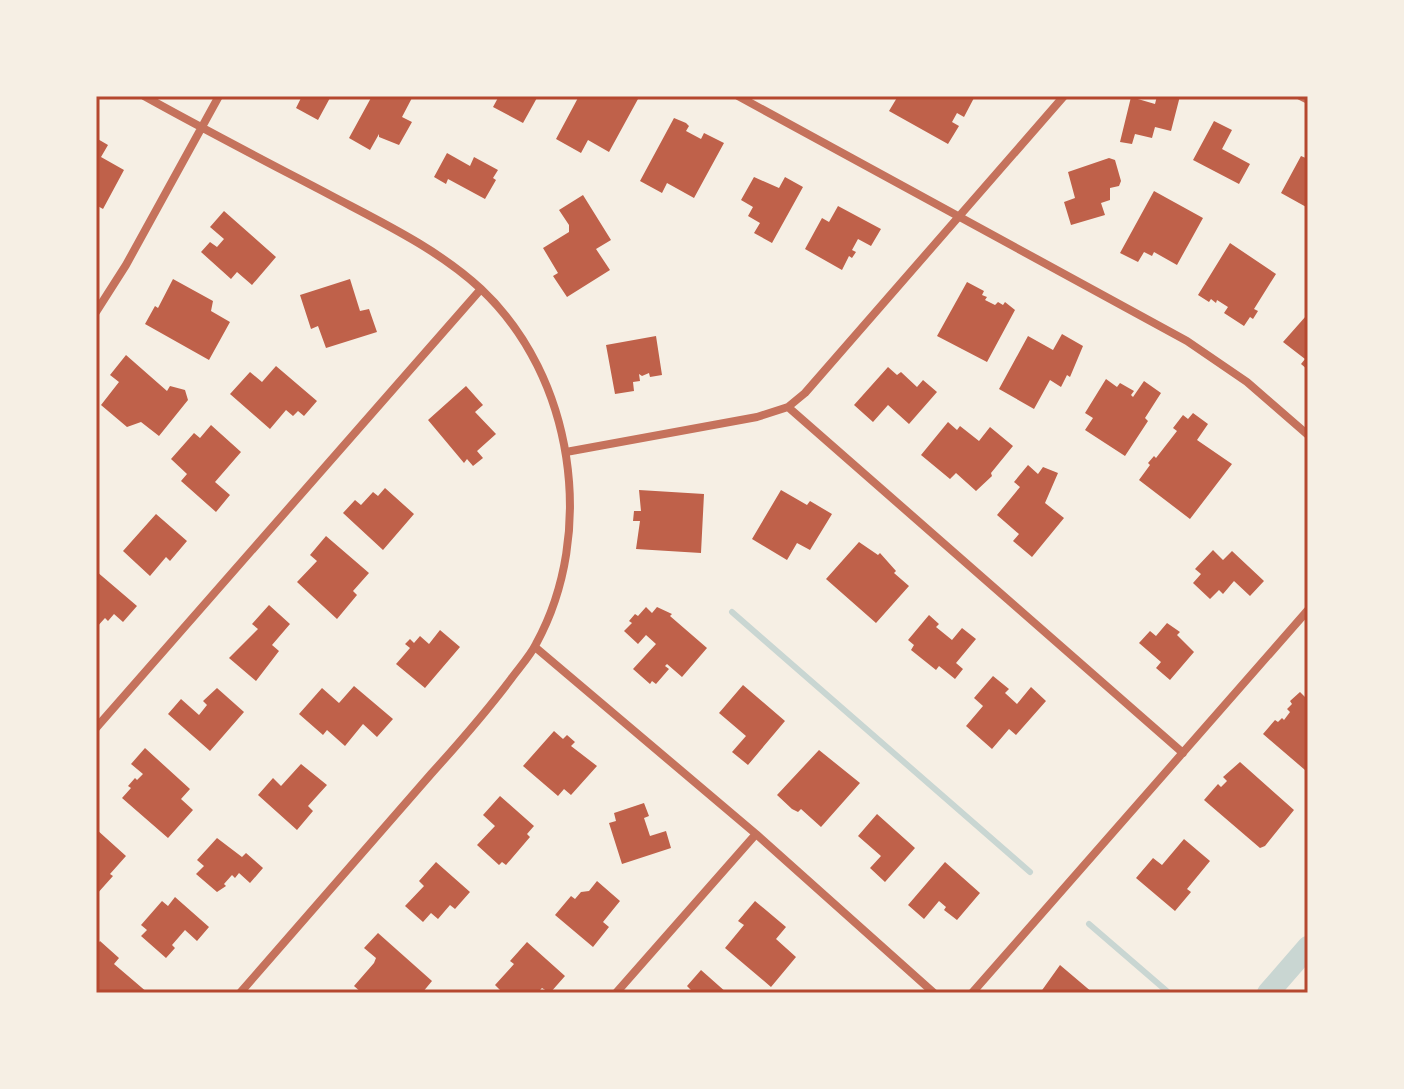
<svg xmlns="http://www.w3.org/2000/svg" width="1404" height="1089" viewBox="0 0 1404 1089" font-family="Literata,serif">
<style>
.lines{fill:none;stroke-linecap:round;stroke-linejoin:round}
.stream{stroke:#c9d6d2;stroke-width:6}
.canal{stroke:#c9d6d2;stroke-width:22}
.building{fill:#bf614a}
.minor{stroke:#c5725c;stroke-width:8}
.neatline{fill:none;stroke:#b5482f;stroke-width:3}
</style>
<rect width="100%" height="100%" fill="#f6efe4"/>
<g class="lines">
<path class="stream" d="M732,612L1030,872
M1089,924L1169,993"/>
<path class="canal" d="M1268,993L1308,947"/>
</g>
<path class="building" d="M297,96H331L318,120L296,108L301,98Z
M372,96H413L402,117L412,122L399,145L379,137V134L370,150L349,138Z
M499,96H538L523,123L493,107Z
M579,96H609L615,99L617,96H632L638,99L609,152L588,140L581,153L556,139Z
M898,96H975L964,117L957,113L952,122L959,126L948,144L889,111Z
M1157,96H1180L1171,131L1155,127L1152,138L1135,134L1132,144L1120,142L1131,97L1155,104Z
M674,118L686,123L689,126L686,131L701,139L704,133L724,143L694,198L667,183L662,193L640,181Z
M1214,121L1232,130L1222,149L1250,164L1239,184L1193,160Z
M96,138L108,145L101,157L124,170L103,209L96,205Z
M447,153L470,166L474,157L498,170L493,178L496,180L485,199L448,179L446,184L434,177Z
M1301,156L1308,159V208L1281,193Z
M1109,158L1115,160L1121,181L1119,186L1110,188V200L1101,203L1105,215L1071,225L1064,202L1075,198L1068,172Z
M754,177L779,188L785,177L803,187L772,243L754,233L760,223L748,216L753,207L741,200Z
M1154,191L1203,218L1177,265L1154,252L1152,256L1144,252L1138,262L1120,253Z
M583,195L611,240L596,249L610,270L567,297L553,276L558,273L543,248L569,232V225L559,210Z
M838,206L881,229L871,246L858,239L852,250L856,252L852,258L849,256L842,270L805,249L822,218L829,222Z
M224,211L276,257L252,285L237,272L231,279L201,252L210,242L217,247L224,239L210,227Z
M1230,243L1276,274L1254,309L1258,311L1253,319L1250,317L1244,326L1224,313L1228,307L1217,300L1216,303L1211,299L1209,302L1198,295Z
M173,279L213,301L211,311L230,322L209,360L145,324L155,306L158,308Z
M350,279L360,311L369,309L377,332L326,348L318,326L311,329L300,295Z
M967,282L984,291L982,295L987,297L985,300L995,305L998,302L1003,305L1005,302L1015,310L987,362L937,336Z
M1306,316L1308,318V370L1301,364L1305,359L1283,342Z
M1062,334L1083,346L1070,377L1067,375L1061,387L1050,380L1034,409L999,389L1028,336L1053,350Z
M656,336L662,375L650,377L649,373L642,376L639,374L640,381L633,382L634,391L615,394L606,345Z
M126,355L167,391L170,386L185,390L188,400L159,436L141,422L127,427L101,405L119,382L110,375Z
M276,366L317,401L304,416L298,411L293,416L286,410L270,429L230,394L250,372L262,382Z
M888,367L897,375L901,372L917,387L923,380L937,392L909,424L888,405L873,422L854,405Z
M1106,379L1117,387L1120,383L1134,391L1131,395L1133,397L1144,381L1161,393L1145,418L1148,421L1125,456L1085,430L1093,418L1085,413Z
M466,386L483,405L475,412L496,434L477,451L483,458L473,466L467,459L464,463L428,420Z
M1193,413L1208,424L1197,440L1232,464L1190,519L1139,480L1150,465L1148,463L1154,456L1156,458L1177,431L1173,428L1183,415L1188,419Z
M948,422L957,430L960,426L979,441L990,427L1013,446L991,473L992,476L976,491L956,473L950,479L921,455Z
M211,425L241,452L215,482L230,495L216,512L181,481L187,474L171,459L194,433L200,438Z
M1028,465L1038,474L1043,467L1058,473L1045,503L1064,518L1032,557L1013,541L1019,534L997,515L1020,487L1014,482Z
M385,488L414,514L383,550L343,513L355,500L361,505L373,492L378,496Z
M639,490L704,494L701,553L636,549L640,521H633L634,511H641Z
M781,490L807,505L810,501L832,514L810,550L797,543L787,560L752,539Z
M156,514L187,541L170,561L166,557L150,576L123,551Z
M326,536L369,573L353,591L357,595L337,619L297,582L317,561L310,555Z
M859,542L878,555L880,553L896,571L894,573L909,586L876,623L826,579Z
M1213,550L1223,560L1232,551L1264,581L1250,596L1234,581L1223,594L1219,590L1210,599L1193,583L1201,574L1195,569Z
M96,571L137,606L123,622L114,614L108,621L105,618L96,628Z
M269,605L290,624L272,645L279,651L256,681L229,658L258,629L252,624Z
M646,607L652,613L657,607L672,614L670,616L707,648L682,677L667,664L665,666L669,669L656,684L652,681L650,684L633,669L656,644L646,635L638,644L624,631L632,623L629,621L635,614L638,616Z
M929,615L939,624L936,627L952,640L962,628L976,639L956,663L963,669L955,679L939,666L936,670L911,650L914,645L908,640Z
M1167,623L1180,632L1177,635L1194,652L1170,680L1156,668L1161,662L1139,643L1150,631L1156,636Z
M440,630L460,647L425,688L396,664L410,648L405,644L410,639L414,643L420,636L429,644Z
M993,676L1009,689L1005,693L1017,704L1031,687L1046,701L1016,735L1009,729L992,749L966,726L983,706L974,698Z
M743,685L785,721L748,765L732,752L746,736L719,713Z
M354,686L393,719L377,737L363,724L345,746L327,730L323,735L299,714L322,688L339,703Z
M217,688L244,712L210,751L168,714L181,699L199,715L207,705L203,701Z
M1300,692L1308,700V766L1305,770L1263,734L1275,720L1278,722L1282,718L1284,720L1290,712L1287,709L1292,704L1290,701Z
M554,731L563,739L567,735L575,742L571,746L597,766L571,795L564,789L558,796L523,766Z
M145,748L190,789L181,799L193,810L168,838L122,798L131,788L128,786L135,778L137,780L143,774L131,764Z
M819,750L860,783L821,827L801,809L798,812L792,809L777,795Z
M1240,762L1294,810L1265,846L1260,848L1204,800L1218,784L1221,787L1227,781L1223,777Z
M301,764L327,785L308,806L313,811L297,830L258,795L273,778L281,786Z
M500,796L534,826L527,834L530,837L506,865L502,862L499,865L477,845L495,826L483,815Z
M644,803L649,816L644,818L650,836L666,831L671,848L622,864L609,823L616,821L614,813Z
M877,814L915,848L885,882L870,868L881,856L858,836Z
M96,829L126,856L110,874L113,876L96,895Z
M217,838L242,857L246,853L263,868L250,883L239,873L235,878L232,875L224,884L226,886L217,892L196,874L204,866L197,860Z
M1184,839L1210,861L1187,889L1191,892L1175,911L1136,878L1153,858L1162,865Z
M436,862L470,892L455,909L450,905L438,919L431,913L423,922L405,906L424,886L419,881Z
M945,862L980,893L957,920L944,910L946,907L939,901L924,919L908,905Z
M597,881L620,901L603,922L609,927L593,947L555,915L571,896L575,899L581,892L589,891Z
M175,897L209,927L197,941L185,930L172,945L175,948L166,958L141,936L147,930L141,925L162,901L168,906Z
M755,901L786,927L776,939L796,957L771,987L725,948L744,925L738,921Z
M378,933L432,981L422,993H362L354,986L374,963L376,958L364,948Z
M100,941L119,958L114,964L148,993H96V946Z
M527,942L565,976L550,993L542,988L537,993H503L495,985L514,964L510,961Z
M1060,965L1093,993H1040Z
M701,970L727,993H694L687,986Z"/>
<g class="lines">
<path class="minor" d="M144,96C205,130 267,162 330,195C381,222 438,249 481,289C574,376 597,533 536,644C530,656 519,668 511,679C486,712 459,743 431,774C368,847 304,920 240,993
M738,96L1187,341L1247,382L1308,435
M1300,96L1308,100
M96,312L126,265L219,96
M788,407L1183,753
M566,452L757,417L788,407L805,393L1064,96
M535,647L756,834L934,993
M96,728L481,289
M616,993L756,834
M972,993L1308,610"/>
</g>
<rect width="1404" height="1089" fill="none" stroke="#f6efe4" stroke-width="196"/>
<rect x="98" y="98" width="1208" height="893" class="neatline"/>
</svg>
